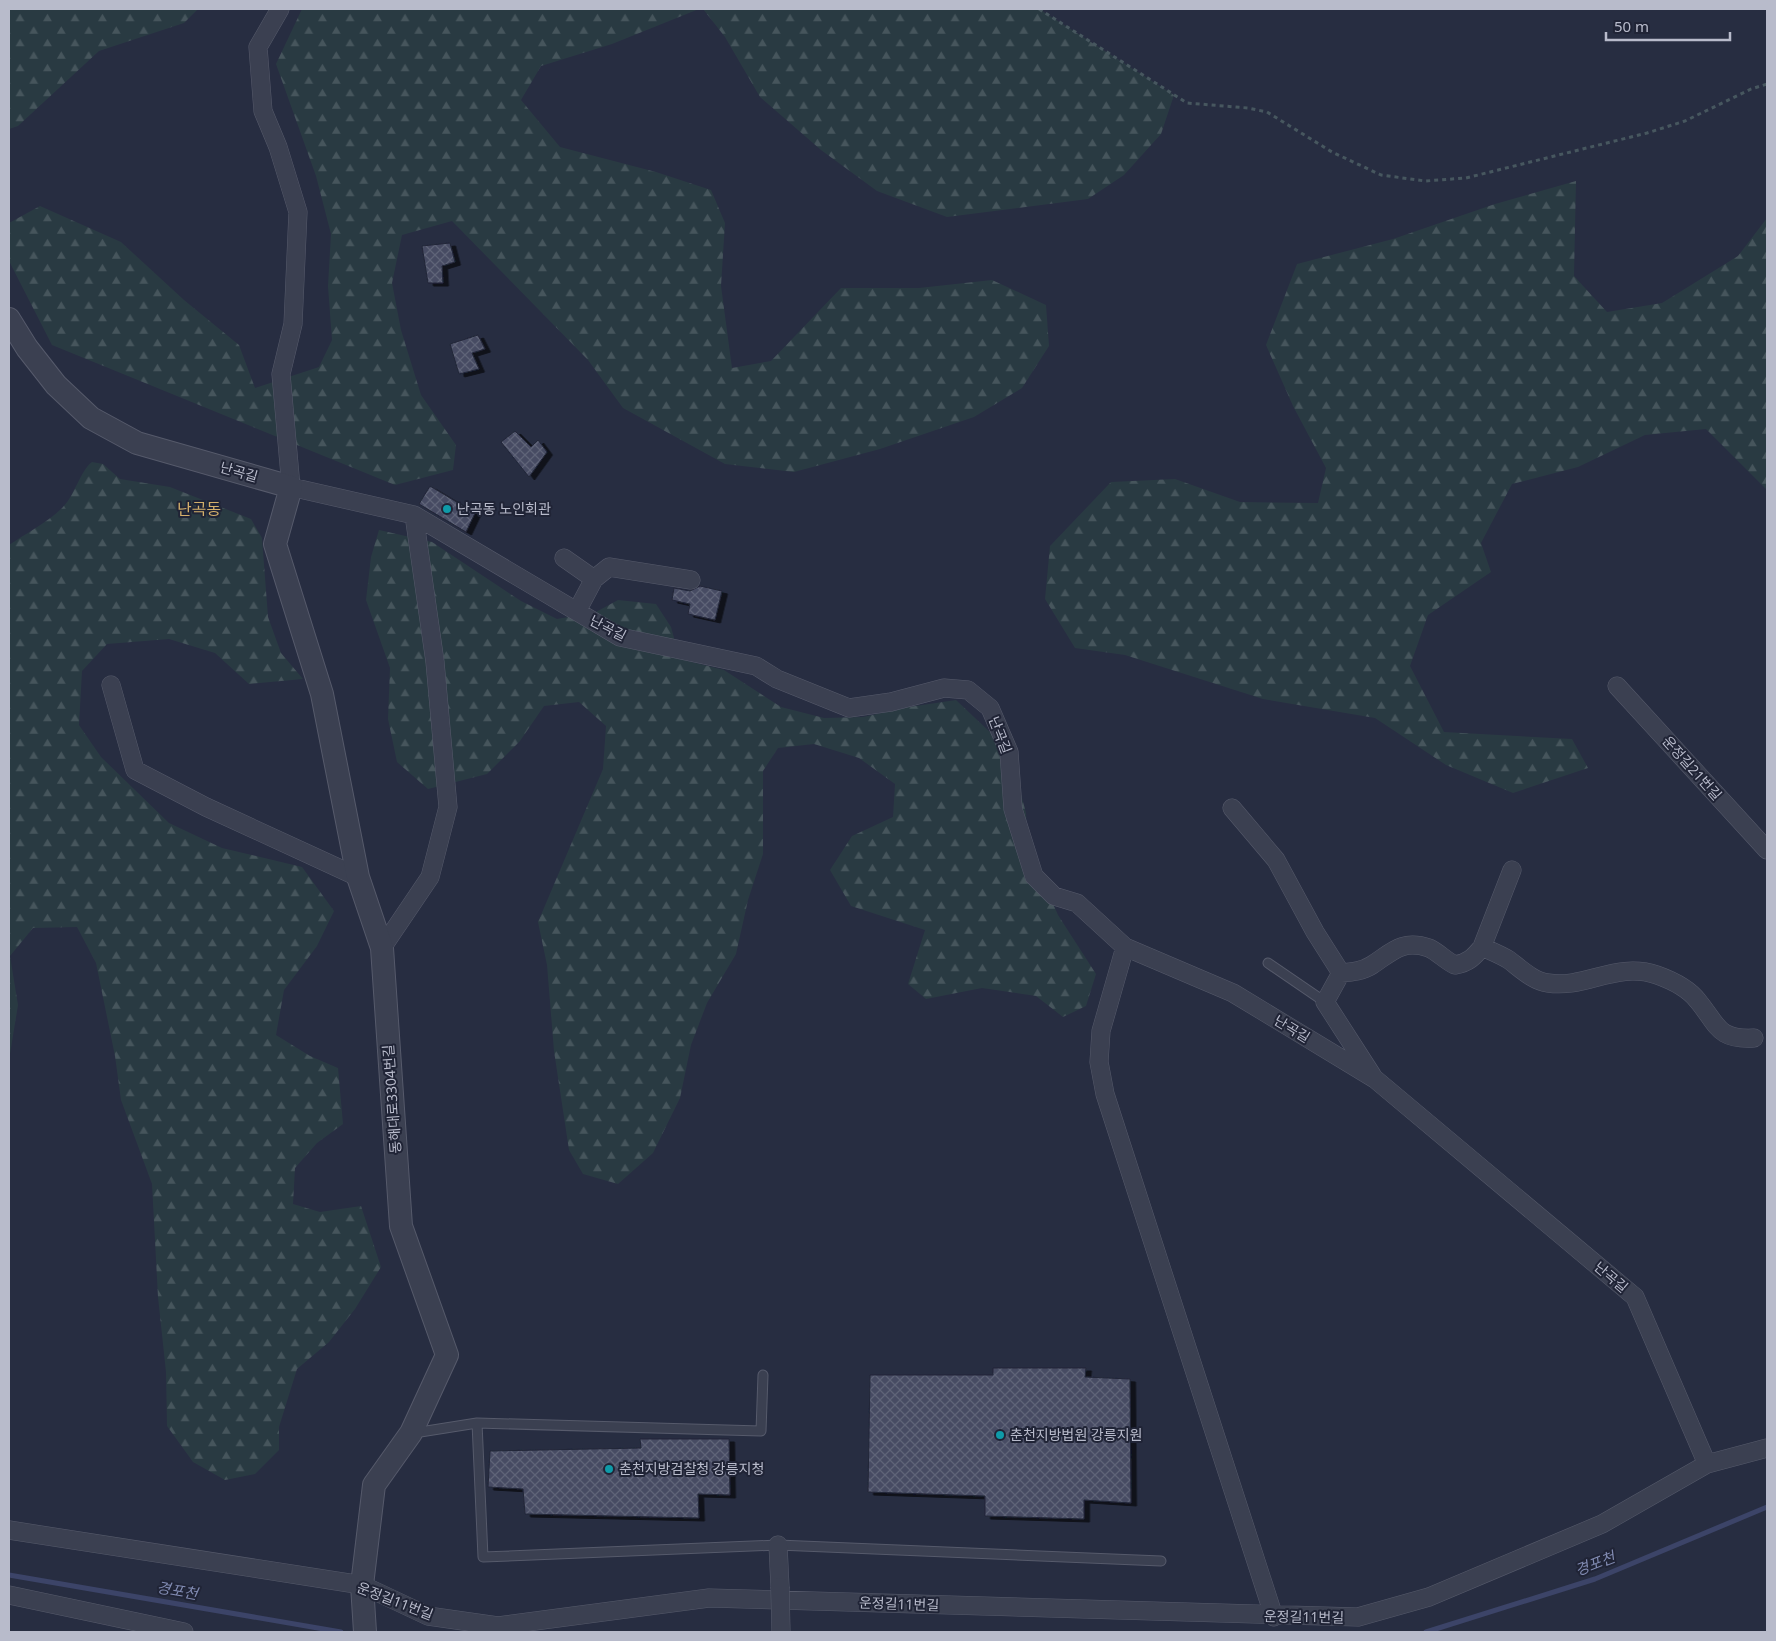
<svg xmlns="http://www.w3.org/2000/svg" width="1776" height="1641" viewBox="0 0 1776 1641" font-family="'Noto Sans','Noto Sans KR',sans-serif">
<style>
.forest{fill:url(#forest-firs)}
.lines{fill:none;stroke-linecap:round;stroke-linejoin:round}
.stream{stroke:#3c4468;stroke-width:5}
.building{fill:url(#building-cross-hatch);stroke:#222638;filter:url(#shadow)}
.service-casing{stroke:#565a6b;stroke-width:11}
.minor-casing{stroke:#565a6b;stroke-width:19}
.tertiary-casing{stroke:#565a6b;stroke-width:24}
.path{stroke:#47575f;stroke-width:3;stroke-dasharray:4 4;stroke-linecap:butt}
.service{stroke:#3b4051;stroke-width:9}
.minor{stroke:#3b4051;stroke-width:18}
.tertiary{stroke:#3b4051;stroke-width:22}
.minor-bridge-casing{stroke:#565a6b;stroke-width:19;stroke-linecap:butt}
.minor-bridge{stroke:#3b4051;stroke-width:18}
.culture-dot{fill:#0f9aa8;stroke:#202436;stroke-width:2}
.labels{text-anchor:middle;stroke-width:4;stroke-linejoin:round;paint-order:stroke}
.street-label{font-size:14px;fill:#b8bbcb;stroke:#202436}
.poi-label{font-size:14px;fill:#b8bbcb;stroke:#202436;text-anchor:start}
.water-label{font-size:15px;font-style:italic;fill:#818bb2;stroke:#202436}
.quarter-label{font-size:16px;fill:#d3af6b;stroke:#202436}
</style>
<defs>
<pattern id="forest-firs" width="22" height="20" patternUnits="userSpaceOnUse" patternTransform="scale(1.25)"><rect width="22" height="20" fill="#293a42"/><path d="M5 1l3.5 6h-7zM16 11l3.5 6h-7z" fill="#46555c"/></pattern>
<pattern id="building-cross-hatch" width="8" height="8" patternUnits="userSpaceOnUse" patternTransform="scale(1.25)"><rect width="8" height="8" fill="#464c63"/><path d="M0 0l8 8M0 8l8-8" fill="none" stroke="#5f6478"/></pattern>
<filter id="shadow"><feDropShadow dx="5.5" dy="3" stdDeviation="0" flood-color="#0009"/></filter>
</defs>
<rect width="100%" height="100%" fill="#272d41"/>
<path class="forest" d="M9,9H198L184,23L99,51L18,126L9,129Z
M302,9H699L612,44L541,66L521,100L560,147L656,172L711,190L725,223L721,286L732,368L771,361L841,288H919L992,280L1046,305L1049,346L1022,388L974,417L880,449L794,472L725,464L623,408L588,360L452,221L402,235L392,283L401,330L421,395L456,445L453,470L395,485L52,345L9,261V223L40,206L121,242L184,300L239,345L255,388L319,367L332,340L328,286L331,234L316,176L276,64Z
M703,9H1039L1174,95L1161,134L1124,175L1088,199L947,217L877,191L821,150L760,97L725,37Z
M1576,181L1574,276L1607,312L1662,303L1738,256L1767,218V490L1706,429L1645,435L1578,467L1512,484L1481,543L1491,572L1428,615L1410,666L1444,732L1572,739L1588,768L1513,793L1446,765L1375,718L1263,699L1125,655L1075,648L1045,599L1050,546L1111,482L1175,479L1240,502L1318,503L1326,468L1293,406L1266,345L1297,264L1393,239L1495,204Z
M92,462L103,464L120,479L170,487L251,519L262,538L268,617L281,653L303,679L249,684L215,653L169,639L107,644L82,671L79,725L101,757L169,823L222,848L302,867L334,911L317,946L284,990L276,1035L310,1056L338,1068L343,1124L317,1143L295,1168L293,1204L320,1212L361,1206L381,1267L355,1309L329,1342L297,1369L279,1427V1450L255,1474L225,1480L193,1462L167,1426L166,1372L158,1297L152,1184L121,1100L115,1056L96,963L77,927L33,928L10,956L18,1005L9,1060V545C25,534 50,521 63,507C75,495 80,471 92,462Z
M379,530L432,542L521,601L557,619L596,612L618,600L656,604L671,627L680,659L724,670L781,707L824,718L863,717L909,707L956,700L1009,750L1026,813L1027,845L1058,915L1096,974L1086,1006L1063,1017L1036,996L982,988L926,999L908,984L925,930L851,906L830,870L852,836L893,817L895,784L859,758L814,744L778,748L763,771V854L748,900L736,954L707,1003L691,1045L680,1098L653,1153L618,1184L583,1174L569,1150L554,1051L547,965L538,922L603,769L606,726L579,702L544,706L520,741L487,774L428,789L397,762L388,719L390,668L366,600L371,557Z"/>
<g class="lines">
<path class="stream" d="M9,1575L341,1632
M1426,1632L1595,1579L1767,1507"/>
</g>
<path class="building" d="M450,243L455,262L442,266L443,283H428L422,246Z
M478,335L485,349L472,353L479,369L459,374L450,344Z
M515,431L531,447L538,440L547,452L529,477L501,442Z
M430,486L475,513L466,532L419,504Z
M700,586L722,591L715,620L688,614L690,604L672,600L674,588L690,591Z
M993,1368H1086L1085,1377L1130,1379L1131,1503L1084,1500V1519L985,1516V1496L868,1492L870,1375H993Z
M640,1439H729L730,1495L698,1494L699,1518L525,1514L523,1489L488,1487L490,1451L641,1448Z"/>
<g class="lines">
<g class="service-casing">
<path id="service" d="M1268,963L1325,1002
M477,1423L483,1557L778,1545L1161,1561
M414,1433L477,1423L761,1431L763,1375"/>
</g>
<g class="minor-casing">
<path id="minor" d="M280,9L258,47L263,111L278,147L298,212L293,324L281,374L291,487L414,515L620,637L756,666L777,679L849,708L891,702L944,688L968,690L990,708L1009,752L1013,809L1034,876L1054,896L1077,903L1125,947L1233,993L1375,1079L1635,1297L1707,1464
M564,558L594,579
M577,611L594,579L609,567L691,580
M111,685L135,770L206,807L358,877
M1617,686L1767,850
M1232,808L1276,860L1315,932L1341,973L1325,1002L1372,1075
M1125,947L1101,1031L1099,1062L1105,1094L1274,1617
M1482,947C1491,951 1501,955 1509,960C1521,969 1533,981 1548,983C1586,989 1616,961 1657,975C1671,980 1689,989 1698,1001C1718,1025 1717,1040 1754,1038
M382,948L430,877L448,807L435,662L414,515
M1341,973C1352,972 1363,971 1372,965C1392,952 1402,939 1429,948C1438,952 1446,961 1455,965C1468,963 1474,957 1482,947L1512,870
M9,1530L362,1585L428,1616L498,1626L709,1598L1358,1617L1429,1597L1602,1524L1707,1464L1767,1448
M778,1545L780,1587
M9,1595L184,1632"/>
</g>
<g class="tertiary-casing">
<path id="tertiary" d="M9,319L27,348L56,385L91,418L137,443L291,487L275,544L322,694L358,877L382,948L401,1226L447,1355L411,1433L374,1485L362,1585L365,1632"/>
</g>
<path class="path" d="M1039,9L1187,103L1248,108L1267,112L1332,152L1381,175L1425,181L1466,178L1647,133L1685,121L1751,89L1767,84"/>
<use href="#service" class="service"/>
<use href="#minor" class="minor"/>
<use href="#tertiary" class="tertiary"/>
<g class="minor-bridge-casing">
<path id="minor-bridge" d="M780,1587L781,1632"/>
</g>
<use href="#minor-bridge" class="minor-bridge"/>
</g>
<g class="culture-dot">
<circle cx="447" cy="509" r="5"/>
<circle cx="1000" cy="1435" r="5"/>
<circle cx="609" cy="1469" r="5"/>
</g>
<g class="labels">
<g class="street-label">
<text transform="translate(239 472) rotate(16)" y="5">난곡길</text>
<text transform="translate(608 628) rotate(27)" y="5">난곡길</text>
<text transform="translate(1000 735) rotate(69)" y="5">난곡길</text>
<text transform="translate(1692 768) rotate(48)" y="5">운정길21번길</text>
<text transform="translate(1292 1029) rotate(31)" y="5">난곡길</text>
<text transform="translate(392 1099) rotate(-94)" y="5">동해대로3304번길</text>
<text transform="translate(1611 1277) rotate(40)" y="5">난곡길</text>
<text transform="translate(395 1601) rotate(21)" y="5">운정길11번길</text>
<text transform="translate(899 1604) rotate(2)" y="5">운정길11번길</text>
<text transform="translate(1304 1617) rotate(1)" y="5">운정길11번길</text>
</g>
<g class="poi-label">
<text x="457" y="514">난곡동 노인회관</text>
<text x="1010" y="1440">춘천지방법원 강릉지원</text>
<text x="619" y="1474">춘천지방검찰청 강릉지청</text>
</g>
<g class="water-label">
<text transform="translate(1595 1564) rotate(-21)" y="5">경포천</text>
<text transform="translate(177 1591) rotate(10)" y="5">경포천</text>
</g>
<g class="quarter-label">
<text x="199" y="515">난곡동</text>
</g>
</g>
<rect width="1776" height="1641" fill="none" stroke="#b8bbcb" stroke-width="20"/>
<path d="M1606 32v8h124v-8" fill="none" stroke="#b8bbcb" stroke-width="2.5"/>
<text x="1614" y="32" font-size="15" fill="#b8bbcb" stroke="#202436" stroke-width="4" paint-order="stroke">50 m</text>
</svg>
